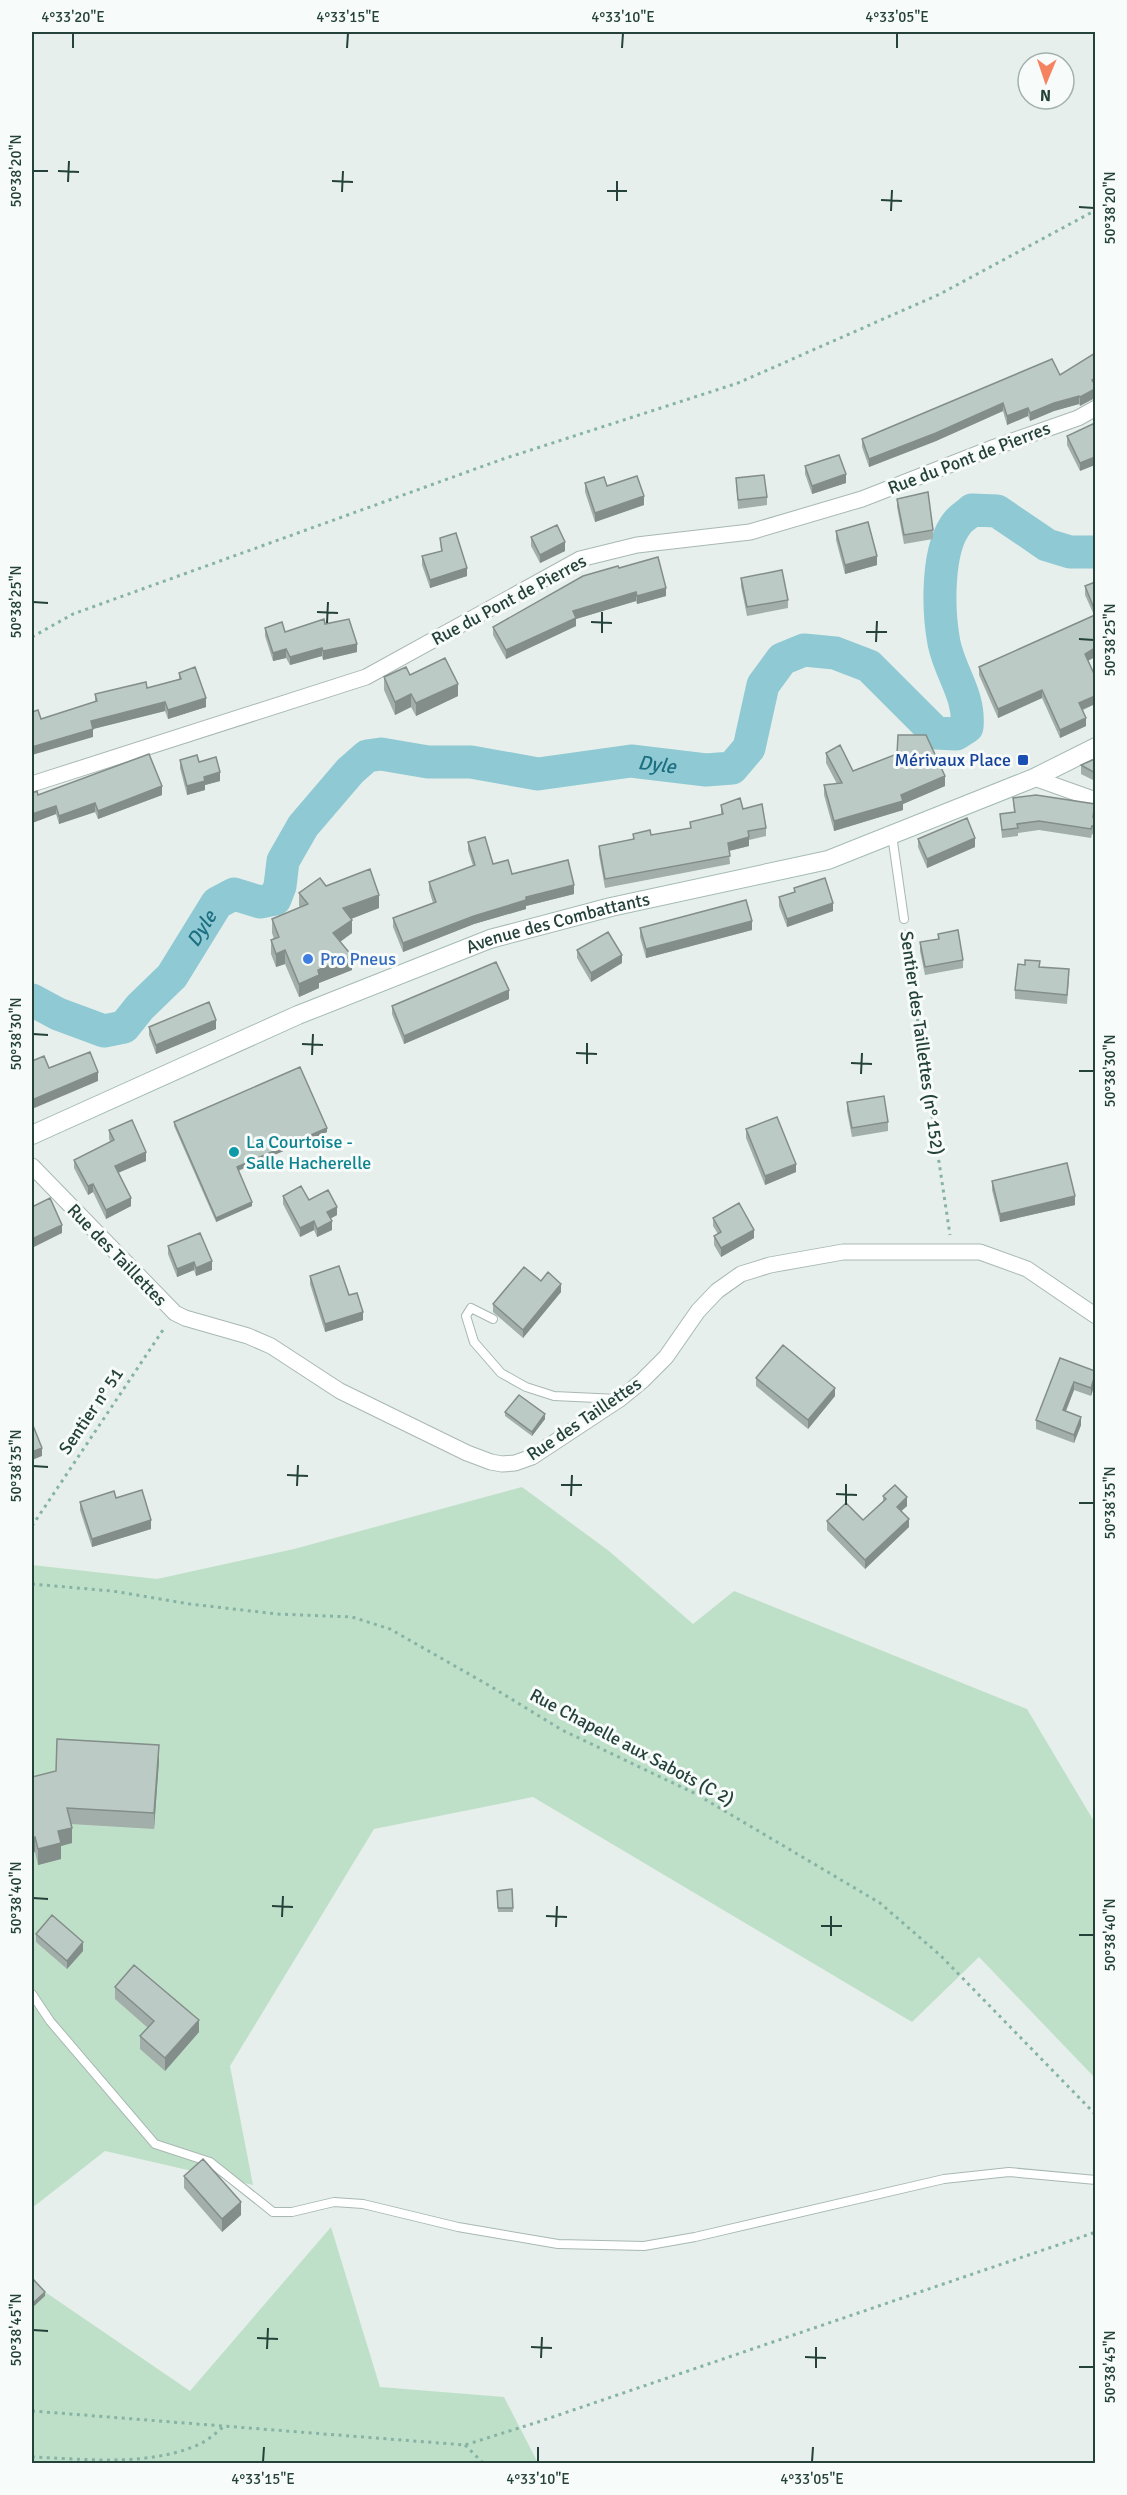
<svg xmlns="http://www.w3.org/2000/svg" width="1127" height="2495" viewBox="0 0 1127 2495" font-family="Signika,sans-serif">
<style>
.green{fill:#bfe0c8}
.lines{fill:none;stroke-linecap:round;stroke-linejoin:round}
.river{stroke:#8ec9d4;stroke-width:33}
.lane-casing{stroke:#a8b8b2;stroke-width:10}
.street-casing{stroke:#a8b8b2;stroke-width:17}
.secondary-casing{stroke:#a4bbb3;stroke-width:20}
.path{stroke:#86b3a5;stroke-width:3;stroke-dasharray:3 4.5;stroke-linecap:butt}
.lane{stroke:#fff;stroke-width:8}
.street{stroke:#fff;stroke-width:15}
.secondary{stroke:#fff;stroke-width:18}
.wall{fill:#a1aea9}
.shaded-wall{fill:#838d89}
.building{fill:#bbcac4;stroke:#838d89;stroke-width:1.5}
.ticks{fill:none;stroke:#24423a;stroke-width:2}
.transit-dot{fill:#1a4fb4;stroke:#f7fbf9;stroke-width:2}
.shop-dot{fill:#3f7fe0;stroke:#f7fbf9;stroke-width:2}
.culture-dot{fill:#0f9aa8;stroke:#f7fbf9;stroke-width:2}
.labels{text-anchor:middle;stroke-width:6;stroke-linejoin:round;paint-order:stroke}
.street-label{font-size:18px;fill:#24423a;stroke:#f7fbf9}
.transit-label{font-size:18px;fill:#164399;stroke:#f7fbf9;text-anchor:end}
.shop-label{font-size:18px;fill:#366cbe;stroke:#f7fbf9;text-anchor:start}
.culture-label{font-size:18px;fill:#0d838f;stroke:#f7fbf9;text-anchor:start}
.water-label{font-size:20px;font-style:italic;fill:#1c6f80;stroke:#f7fbf9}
.neatline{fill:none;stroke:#24423a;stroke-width:2}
.ticks-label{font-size:15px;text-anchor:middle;fill:#24423a}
</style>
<rect width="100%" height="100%" fill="#e6efeb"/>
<path class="green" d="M522,1487L609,1551L693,1624L734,1591L1027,1709L1095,1823V2078L979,1957L912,2022L533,1797L374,1829L230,2066L253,2185L105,2151L32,2208V1565L157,1579L294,1549Z
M331,2227L380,2387L504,2397L538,2463H32V2283L190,2391Z"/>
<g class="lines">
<path class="river" id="s1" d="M32,1000L58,1014L104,1031L124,1027L140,1007L172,976L217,903L234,894L260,902L275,899L280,886L283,861L303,826L350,771L367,756L381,754L428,762H471L538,774L631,761L706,770L732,768L749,748L763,685L782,659L804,650L835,653L869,666L936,733L956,734L967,727C970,695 950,673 944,643C938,611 936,548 958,522C962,517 968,514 972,510L997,511L1047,545L1070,552H1096"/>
<g class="lane-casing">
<path id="lane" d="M892,835L904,919
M493,1319L471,1308L466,1316L474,1342L501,1373L526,1387L554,1396L618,1399
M32,1994L50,2021L155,2144L210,2162L273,2212H292L334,2202L363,2204L458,2227L558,2244L644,2246L695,2237L944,2179L1009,2172L1096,2180"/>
</g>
<g class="street-casing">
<path id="street" d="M1034,778L1096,800
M32,784L366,677L580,559L637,545L750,532L862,499L995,447L1078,418L1096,408
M32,1166L175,1313L185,1318L248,1336L271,1346L340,1391L467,1453L491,1462L502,1464L515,1463L532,1457L620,1399L642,1381L666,1357L698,1311L717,1291L741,1274L770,1265L843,1252H980L1027,1269L1096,1316"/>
</g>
<g class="secondary-casing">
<g id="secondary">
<path id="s2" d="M32,1135L298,1015L490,939L611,907L828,860L1034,778L1096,747"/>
</g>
</g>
<path class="path" d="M32,637L73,614L503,459L738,383L940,294L1096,210
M904,930L950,1235
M32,1526L165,1327
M32,1584L112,1591L190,1604L277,1614L352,1617L390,1629L490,1686L562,1730L696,1794L880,1903L941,1956L1096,2115
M1096,2207V2208
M32,2411L465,2445L538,2422L1096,2232
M465,2445L484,2464
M32,2457C86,2459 149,2467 200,2444C208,2440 216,2433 223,2427"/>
<use href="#lane" class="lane"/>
<use href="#street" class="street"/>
<use href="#secondary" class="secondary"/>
</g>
<path class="wall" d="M1095,353L1080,406L1079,404L1054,411L1030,421L1028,416L1007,425L1003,411L936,441L869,467L862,447V439L1060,375Z
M1095,423L1080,471L1067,445V436Z
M805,466L846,483L812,494L805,474Z
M736,478L767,497V505L738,509Z
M585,483L607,486L644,505L595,522L585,492Z
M897,499L933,530V539L904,544L897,507Z
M836,531L877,565L845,574L836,540Z
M531,537L565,551L540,563L531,546Z
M440,538L467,576L430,588L422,565V556L441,551Z
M619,568L666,596L637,604L636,601L576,619V626L506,659L493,635V627Z
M741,578L788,600V608L747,616L741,586Z
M1095,582V657L1088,661L1095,704L1083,710L1086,726L1060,738L1042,698L998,718L979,675V667L1094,615L1085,595V586Z
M325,624L357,652L323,660L322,656L290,665L286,658L273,661L265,636V628L285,632Z
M179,673L206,707L168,719L165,711L93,729V737L41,719L95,702V694L147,688L179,679Z
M410,675L458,696L416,716L411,707L395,715L384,690V677Z
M826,753L853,771L945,786L903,804V810L834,831L824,795V785L837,784L826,763Z
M1095,759V781L1081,774V765Z
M180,760L199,762L220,781L205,785V790L187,795L180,768Z
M32,793L38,795H162L98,819L95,812L59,824L56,814L32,823Z
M1013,798L1095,813V836L1092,834L1091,838L1039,830L1018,833V836L1002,838L1000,814L1014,813Z
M721,805L743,809L766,828V836L749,840V846L729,851L730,864L605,888L599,855V846L633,839V834L651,835L690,828V822L721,815Z
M918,839L975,847L927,868L918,847Z
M468,842L493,864L512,874L574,894L526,906V909L474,924L403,952L393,927V918L433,903L429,890V882L473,866L468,850Z
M326,886L379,908L351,919L352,933L340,942L352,970L319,983V988L299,997L285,964L276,967L271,954V940L274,939L272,933V919L300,907L299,906V893Z
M794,888L833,911L787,927L779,906V897L794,893Z
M640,928L752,930L646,958L640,937Z
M938,934L963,960V968L925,975L920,951V942L938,939Z
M577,950L622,963L591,982L577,958Z
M1040,967L1069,978L1067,1004L1015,999V990Z
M509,999L404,1044L392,1014V1006Z
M149,1027L216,1029L156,1054L149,1035Z
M847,1102L888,1122V1131L852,1137L847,1111Z
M174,1122L327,1132L238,1171L252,1206L216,1222L174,1126Z
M746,1129L796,1172L765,1185L746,1138Z
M109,1130L146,1161L118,1173L131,1206L106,1219L93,1192L88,1195L74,1168V1160L110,1142L109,1138Z
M992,1181L1075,1205L1000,1222L992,1190Z
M283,1196L309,1200L337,1215L330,1219L332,1230L317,1237L314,1230L300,1237L283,1204Z
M713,1218L754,1238L721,1257L714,1245V1236L718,1234L713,1226Z
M168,1246L212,1270L196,1276L194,1270L177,1277L168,1254Z
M310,1276L349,1295L363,1320L325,1332L310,1284Z
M541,1281L561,1292L523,1338L493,1312V1304Z
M1060,1358L1095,1371L1091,1396L1074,1390L1066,1411L1081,1425L1074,1443L1036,1429V1420Z
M756,1378L835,1396L808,1429L756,1386Z
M505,1412L545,1419L532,1436L505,1416Z
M883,1496L907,1506L901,1511L909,1527L865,1569L827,1530V1521L863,1520L883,1501Z
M116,1498L151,1529L92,1547L80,1510V1502Z
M159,1761L154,1829L71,1824L72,1843L61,1846V1859L38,1865L35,1852L32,1853V1777Z
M512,1889L513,1912H498L497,1891Z
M36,1934L83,1951L67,1969L36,1942Z
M115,1987L199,2032L165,2071L140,2049V2036L148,2028L115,1999Z
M184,2176L241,2215L222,2232L184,2188Z"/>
<path class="shaded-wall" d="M1095,389V398L1080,406V397Z
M1079,396V404L1054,411L1030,421V413L1054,403Z
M1003,403V411L936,441L869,467V459Z
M1028,408V416L1007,425V416Z
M1095,457V465L1080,471V463Z
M846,474V483L812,494V486Z
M644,496V505L595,522V513Z
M565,542V551L540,563V555Z
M877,556V565L845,574V565Z
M467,568V576L430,588V580Z
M666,588V596L637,604V596Z
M636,592V601L576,619V626L506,659V650L573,611Z
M357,644V652L323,660V651Z
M322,648V656L290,665V657Z
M1095,648V657L1085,662V654Z
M286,649V658L273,661V653Z
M458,684V696L416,716V703Z
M1042,690V698L998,718V709Z
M411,694V707L395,715V702Z
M1095,696V704L1079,711V703Z
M206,698V707L168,719V710Z
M165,702V711L93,729V737L32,755V747L91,721Z
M1086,718V726L1060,738V730Z
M220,772V781L205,785V790L187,795V786L204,777Z
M945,776V786L903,804V810L834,831V821L901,795Z
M162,786V795L98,819V811Z
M95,803V812L59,824V816Z
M56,806V814L32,823V814Z
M749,837V846L728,851V843Z
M975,838V847L927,868V859Z
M574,885V894L526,906V909L474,924L403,952V943L474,916L526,897Z
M379,895V908L343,922V908Z
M833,903V911L787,927V919Z
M352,920V933L333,947V933Z
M752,921V930L646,958V949Z
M285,950V964L276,967V954Z
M622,955V963L591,982V973Z
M352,956V970L319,983V988L299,997V984L318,970Z
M509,990V999L404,1044V1036Z
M216,1020V1029L156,1054V1045Z
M98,1072V1081L32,1109V1100Z
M327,1128V1132L237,1171V1167Z
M146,1152V1161L115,1174V1166Z
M796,1164V1172L765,1185V1176Z
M93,1184V1192L88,1195V1186Z
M1075,1196V1205L1000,1222V1214Z
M131,1198V1206L106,1219V1210Z
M252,1202V1206L216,1222V1218Z
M337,1207V1215L327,1220V1212Z
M314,1221V1230L300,1237V1228Z
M332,1221V1230L317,1237V1229Z
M62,1225V1233L32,1248V1239Z
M754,1230V1238L721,1257V1248Z
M212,1261V1270L196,1276V1268Z
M194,1262V1270L177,1277V1269Z
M561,1284V1292L523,1338V1330Z
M363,1312V1320L325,1332V1324Z
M1095,1375V1384L1091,1396V1388Z
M1074,1382V1390L1063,1418V1410Z
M835,1388V1396L808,1429V1420Z
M545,1414V1419L532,1436V1432Z
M1081,1417V1425L1074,1443V1435Z
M42,1448V1456L32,1460V1452Z
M907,1497V1506L897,1515V1507Z
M909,1519V1527L865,1569V1560Z
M151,1520V1529L92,1547V1539Z
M159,1745V1761L154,1829V1813Z
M72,1828V1843L61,1846V1859L38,1865V1849L58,1831Z
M35,1837V1852L32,1853V1838Z
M83,1942V1951L67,1969V1961Z
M199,2020V2032L165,2071V2058Z
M241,2202V2215L222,2232V2219Z
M45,2292V2296L32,2308V2304Z"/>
<path class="building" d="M1095,353V378L1092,380L1095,385V389L1080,397L1079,396L1054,403L1030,413L1028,408L1007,416L1003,403L936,433L869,459L862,439L1052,359L1060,375Z
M1095,423V457L1080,463L1067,436Z
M839,455L846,474L812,486L805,466Z
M764,475L767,497L738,500L736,478Z
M637,476L644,496L595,513L585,483L604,477L607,486Z
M928,492L933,530L904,535L897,499Z
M868,522L877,556L845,565L836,531Z
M557,525L565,542L540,555L531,537Z
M456,533L467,568L430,580L422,556L442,551L440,538Z
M658,557L666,588L637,596L636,592L573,611L576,618L506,650L493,627L583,576L618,566L619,568Z
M782,570L788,600L747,607L741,578Z
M1095,582V611L1085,586Z
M1095,615V648L1085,654L1095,676V696L1079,703L1086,718L1060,730L1042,690L998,709L979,667Z
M324,619L325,624L349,619L357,644L323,651L322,648L290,657L286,649L273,653L265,628L282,622L285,632Z
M445,658L458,684L416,703L411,694L395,702L384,677L406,667L410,675Z
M195,667L206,698L168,710L165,702L91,721L93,729L32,747V712L38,710L41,719L97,701L95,694L146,682L147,688L181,679L179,673Z
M898,735H926L945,776L901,795L903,801L834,821L824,785L842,783L826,753L840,745L853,771L897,754Z
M149,754L162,786L98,811L95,803L59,816L56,806L32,814V793L37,791L38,795Z
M197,755L199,762L216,757L220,772L204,777L205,781L187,786L180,760Z
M1095,759V773L1081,765Z
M1036,795L1095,804L1093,817H1095V827L1092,826L1091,829L1039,821L1017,824L1018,828L1002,830L1000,814L1015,812L1013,798Z
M740,798L743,809L762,804L766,828L748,831L749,837L728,843L730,856L605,879L599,846L634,839L633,834L650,830L651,835L691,828L690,822L723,814L721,805Z
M967,818L975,838L927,859L918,839Z
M485,837L493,864L508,860L512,874L568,860L574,885L526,897V900L474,916L403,943L393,918L436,902L429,882L475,865L468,842Z
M370,869L379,895L343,908L352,920L333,933L352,956L318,970L319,975L299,984L285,950L276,954L271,940L279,937L272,919L308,904L299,893L320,878L326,886Z
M825,878L833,903L787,919L779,897L795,892L794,888Z
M746,900L752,921L646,949L640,928Z
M958,930L963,960L925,967L920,942L939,939L938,934Z
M608,932L622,955L591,973L577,950Z
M1025,960L1040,961L1039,967L1069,969L1067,995L1015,990L1018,964L1025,965Z
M496,962L509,990L404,1036L392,1006Z
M209,1002L216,1020L156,1045L149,1027Z
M90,1052L98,1072L32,1100V1061L44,1056L49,1068Z
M300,1067L327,1128L237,1167L252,1202L216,1218L174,1122Z
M884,1096L888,1122L852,1128L847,1102Z
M777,1117L796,1164L765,1176L746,1129Z
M132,1120L146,1152L115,1166L131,1198L106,1210L93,1184L88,1186L74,1160L114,1140L109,1130Z
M1067,1163L1075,1196L1000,1214L992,1181Z
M301,1186L309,1200L328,1190L337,1207L327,1212L332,1221L317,1229L314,1221L300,1228L283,1196Z
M50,1198L62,1225L32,1239V1207Z
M739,1203L754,1230L721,1248L714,1236L721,1232L713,1218Z
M200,1233L212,1261L196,1268L194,1262L177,1269L168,1246Z
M339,1266L349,1295L357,1293L363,1312L325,1324L310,1276Z
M524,1267L541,1281L548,1272L561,1284L523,1330L493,1304Z
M783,1345L835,1388L808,1420L756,1378Z
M1060,1358L1095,1371V1375L1091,1388L1074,1382L1063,1410L1081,1417L1074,1435L1036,1420Z
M519,1395L545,1414L532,1432L505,1412Z
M32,1423L42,1448L32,1452Z
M895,1485L907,1497L897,1507L909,1519L865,1560L827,1521L846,1503L863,1520L886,1499L883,1496Z
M142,1490L151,1520L92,1539L80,1502L114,1491L116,1498Z
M57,1739L159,1745L154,1813L67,1808L72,1828L58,1831L61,1843L38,1849L35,1837L32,1838V1777L56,1771Z
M512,1889L513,1908H498L497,1891Z
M52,1915L83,1942L67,1961L36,1934Z
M134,1965L199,2020L165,2058L140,2036L154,2021L115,1987Z
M203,2159L241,2202L222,2219L184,2176Z
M33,2279L45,2292L32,2304V2280Z"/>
<path class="ticks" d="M73,48V33M347,48L348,33M622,48L623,33M897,48V33M33,171H48M58,171L79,172M332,181L353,182M68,182L69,161M607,191H627M342,192L343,171M881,200L902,201M617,201V181M1079,207L1094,208M891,211L892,190M33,602L48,603M317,612L338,613M591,622L612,623M327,623L328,602M866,632H887M602,633V612M1079,639L1094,640M876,642L877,621M33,1034L48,1035M302,1044L323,1045M576,1053L597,1054M312,1055L313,1034M851,1063L872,1064M587,1064V1043M1079,1071H1094M861,1074L862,1053M33,1466L48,1467M287,1475L308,1476M561,1485H582M297,1486L298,1465M836,1494L857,1495M571,1496L572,1475M1079,1503H1094M846,1505V1484M33,1898L48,1899M272,1906L293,1907M546,1916L567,1917M282,1917L283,1896M821,1926H842M556,1927L557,1906M1079,1935H1094M831,1936V1916M33,2330L48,2331M257,2338L278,2339M531,2347L552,2348M267,2349L268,2328M805,2357L826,2358M541,2358L542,2337M1079,2367H1094M816,2368V2347M263,2462L264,2447M538,2462V2447M812,2462L813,2447"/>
<rect class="transit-dot" x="1017" y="754" width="12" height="12" rx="3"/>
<circle class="shop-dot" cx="308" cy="959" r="6"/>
<circle class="culture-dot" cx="234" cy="1152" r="6"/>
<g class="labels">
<g class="street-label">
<text transform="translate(969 458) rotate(-21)" y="6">Rue du Pont de Pierres</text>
<text transform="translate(509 600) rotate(-28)" y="6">Rue du Pont de Pierres</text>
<text dy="6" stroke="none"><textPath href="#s2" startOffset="568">Avenue des Combattants</textPath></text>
<text transform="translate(922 1043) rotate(82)" y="6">Sentier des Taillettes (n° 152)</text>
<text transform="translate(117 1255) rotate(46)" y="6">Rue des Taillettes</text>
<text transform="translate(91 1411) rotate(-56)" y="6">Sentier n° 51</text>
<text transform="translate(584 1419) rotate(-34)" y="6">Rue des Taillettes</text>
<text transform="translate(632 1747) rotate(28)" y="6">Rue Chapelle aux Sabots (C 2)</text>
</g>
<g class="transit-label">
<text x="1011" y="766">Mérivaux Place</text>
</g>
<g class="shop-label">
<text x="320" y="965">Pro Pneus</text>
</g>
<g class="culture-label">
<text x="246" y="1148">La Courtoise -<tspan x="246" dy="21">Salle Hacherelle</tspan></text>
</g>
<g class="water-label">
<text dy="7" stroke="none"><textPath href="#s1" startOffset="784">Dyle</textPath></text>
<text dy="7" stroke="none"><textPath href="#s1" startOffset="225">Dyle</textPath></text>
</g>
</g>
<rect width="1127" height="2495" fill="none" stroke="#f7fbf9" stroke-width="66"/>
<g transform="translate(1046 81) rotate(182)"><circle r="28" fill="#f7fbf9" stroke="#a3b1ad" stroke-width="1.5"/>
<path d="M0-4.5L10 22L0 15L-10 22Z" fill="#f4845f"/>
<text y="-9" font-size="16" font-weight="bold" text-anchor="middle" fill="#24423a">N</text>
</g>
<rect x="33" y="33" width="1061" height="2429" class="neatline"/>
<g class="ticks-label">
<text x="73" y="22">4°33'20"E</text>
<text x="348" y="22">4°33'15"E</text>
<text x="623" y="22">4°33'10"E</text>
<text x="897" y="22">4°33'05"E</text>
<text transform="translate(16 171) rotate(-90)" y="5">50°38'20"N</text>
<text transform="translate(1110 208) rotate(-90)" y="5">50°38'20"N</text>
<text transform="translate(16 602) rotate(-90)" y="5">50°38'25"N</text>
<text transform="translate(1110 640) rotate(-90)" y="5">50°38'25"N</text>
<text transform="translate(16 1034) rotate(-90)" y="5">50°38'30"N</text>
<text transform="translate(1110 1071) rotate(-90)" y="5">50°38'30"N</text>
<text transform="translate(16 1466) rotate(-90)" y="5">50°38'35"N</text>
<text transform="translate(1110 1503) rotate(-90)" y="5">50°38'35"N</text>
<text transform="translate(16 1898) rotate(-90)" y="5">50°38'40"N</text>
<text transform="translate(1110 1935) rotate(-90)" y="5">50°38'40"N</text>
<text transform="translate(16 2330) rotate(-90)" y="5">50°38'45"N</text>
<text transform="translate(1110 2367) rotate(-90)" y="5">50°38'45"N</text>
<text x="263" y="2484">4°33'15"E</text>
<text x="538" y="2484">4°33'10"E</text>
<text x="812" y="2484">4°33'05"E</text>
</g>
</svg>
